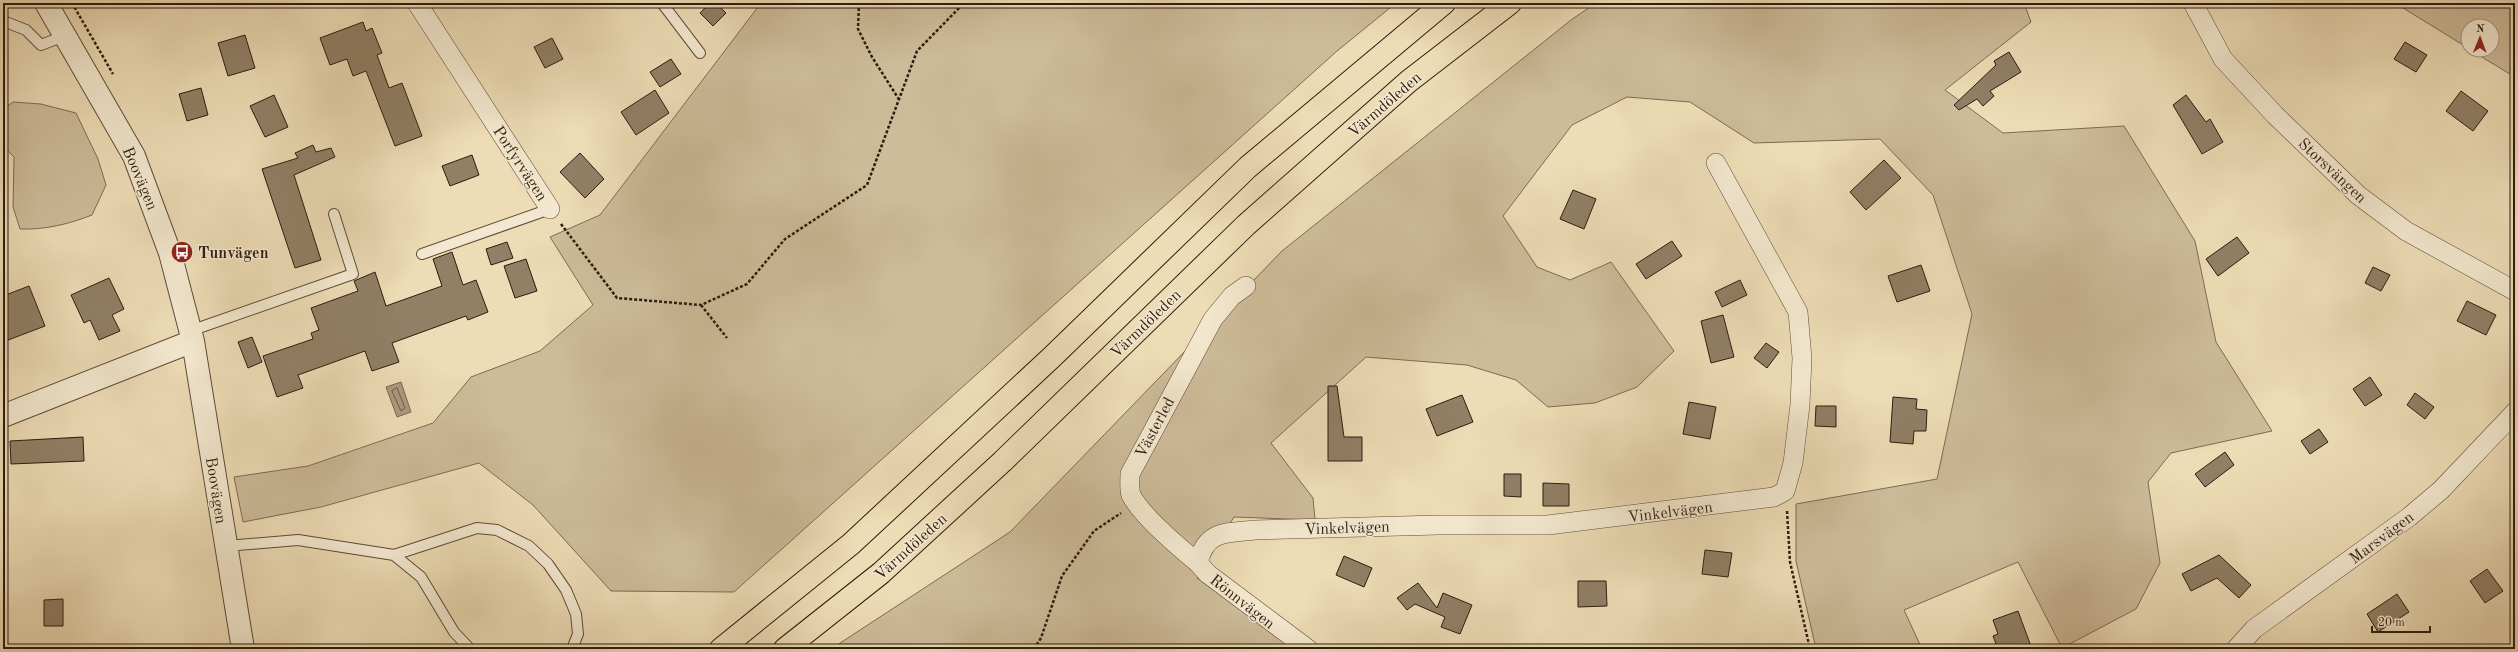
<svg xmlns="http://www.w3.org/2000/svg" width="2518" height="652" viewBox="0 0 2518 652" font-family="'Old Standard TT',serif">
<style>
.green{fill:#cdbb99;stroke:#7e6b54}
.water{fill:#ac9a7d;stroke:#7a6751}
.lines{fill:none;stroke-linecap:round;stroke-linejoin:round}
.shore{stroke:#6d5a46;stroke-width:1}
.building{fill:#917f66;stroke:#2e1b10}
.service-casing{stroke:#5e4b39;stroke-width:12}
.minor-casing{stroke:#5e4b39;stroke-width:20}
.tertiary-casing{stroke:#5e4b39;stroke-width:24}
.motorway-casing{stroke:#2e1b10;stroke-width:24}
.path{stroke:#2e1b10;stroke-width:2.5;stroke-dasharray:3 2;stroke-linecap:butt}
.service{stroke:#f3e8cf;stroke-width:10}
.minor{stroke:#f3e8cf;stroke-width:19}
.tertiary{stroke:#f3e8cf;stroke-width:22}
.motorway{stroke:#eddcb5;stroke-width:22}
.labels{text-anchor:middle;stroke-width:3;stroke-linejoin:round;paint-order:stroke}
.street-label{font-size:16px;fill:#2e1b10;stroke:#f3e8cf}
.poi-label{font-size:16px;font-weight:bold;fill:#2e1b10;stroke:#f3e8cf;text-anchor:start}
</style>
<rect width="100%" height="100%" fill="#eddcb5"/>
<filter id="stains"><feTurbulence type="fractalNoise" baseFrequency=".005" numOctaves="4"/><feColorMatrix values="0 0 0 0 .2 0 0 0 0 .09 0 0 0 0 .02 0 0 0 .5 -.17"/></filter>
<radialGradient id="worn" r=".72"><stop offset=".6" stop-color="#630" stop-opacity="0"/><stop offset="1" stop-color="#630" stop-opacity=".3"/></radialGradient>
<path class="green" d="M761,3H1396L1337,51L734,592L611,591L533,505L479,463L321,507L243,522L234,477L308,466L433,423L471,377L540,351L593,305L550,237L600,215Z
M1596,3H2024L2031,22L1945,90L2003,133L2124,126L2195,241L2216,342L2272,431L2171,453L2148,482L2160,563L2136,609L2062,648L2018,562L1904,610L1922,649H1816L1796,561V504L1937,479L1972,314L1933,195L1880,139L1754,143L1690,102L1627,97L1572,125L1503,216L1537,267L1570,280L1611,262L1674,351L1637,387L1595,403L1548,407L1516,380L1467,365L1366,357L1271,443L1313,498L1315,520L1234,517L1197,578L1296,649H831L1010,532L1282,251L1571,20Z
M2395,3H2515V77L2470,50H2492V26H2468V48Z
M13,102L41,104L76,113L98,159L106,185L92,215C69,224 45,230 20,229L13,207L14,157L3,146V109Z"/>
<path class="water" d="M401,382L411,412L397,417L386,387Z"/>
<g class="lines">
<path class="shore" d="M397,388L405,408L401,411L392,391Z"/>
</g>
<path class="building" d="M710,3H716L726,13L713,26L700,13Z
M363,22L366,31L372,28L382,53L377,55L389,88L402,83L422,136L395,146L366,71L353,76L347,59L330,65L320,38Z
M245,35L255,68L228,76L218,43Z
M552,38L563,59L545,68L534,47Z
M2405,42L2427,55L2416,72L2394,59Z
M2009,52L2021,72L1990,91L1994,96L1983,106L1977,99L1959,110L1954,105L1996,65L1994,61Z
M671,59L681,74L660,87L650,72Z
M201,88L208,115L187,121L179,94Z
M655,90L669,113L636,135L621,112Z
M2461,91L2488,111L2473,131L2446,111Z
M274,95L288,127L265,137L250,106Z
M2186,95L2206,122L2210,119L2223,142L2202,154L2173,105Z
M313,145L316,152L331,148L335,157L294,175L321,260L295,268L262,169L298,158L295,153Z
M580,153L604,179L585,198L560,172Z
M472,155L479,175L450,186L442,166Z
M1884,160L1901,178L1866,210L1850,192Z
M1573,190L1596,199L1584,229L1560,219Z
M2237,237L2249,253L2218,276L2206,259Z
M1672,241L1682,256L1646,279L1636,264Z
M507,242L513,258L491,265L486,249Z
M452,252L463,285L476,280L488,312L468,320L466,316L392,343L399,362L372,371L365,351L298,375L303,388L277,397L263,356L313,339L311,333L319,330L311,308L358,291L354,281L375,272L386,306L442,286L433,259Z
M526,259L537,291L515,298L504,266Z
M1921,265L1930,291L1897,302L1888,276Z
M2373,267L2390,275L2381,291L2365,283Z
M109,278L124,309L112,315L120,331L99,340L90,320L84,323L71,295Z
M1740,280L1747,295L1722,307L1715,292Z
M29,286L45,326L3,342V296Z
M2467,301L2496,315L2486,335L2457,321Z
M1723,315L1734,357L1711,363L1701,321Z
M252,337L262,362L248,368L238,342Z
M1766,343L1779,352L1767,368L1754,358Z
M2370,377L2382,395L2365,406L2353,389Z
M1328,386H1337L1344,437H1362V461H1328Z
M2415,393L2434,407L2425,419L2407,405Z
M1462,395L1473,422L1437,436L1426,409Z
M1893,397L1917,399L1916,409L1927,410L1926,431H1914L1913,444L1890,442Z
M1689,402L1716,407L1710,439L1683,434Z
M1816,406H1836V427L1815,426Z
M2319,429L2328,442L2310,454L2301,441Z
M83,437L84,461L11,464L10,441Z
M2225,452L2234,465L2205,487L2195,474Z
M1504,474H1521V497L1504,496Z
M1543,483L1569,484V506H1543Z
M1705,550L1732,553L1728,577L1702,574Z
M2219,555L2251,585L2239,598L2217,578L2191,591L2182,574Z
M1344,556L1372,568L1364,587L1336,575Z
M2487,569L2503,591L2485,603L2470,581Z
M1578,581H1606L1607,606L1578,607Z
M1418,583L1437,608L1443,593L1472,605L1460,634L1441,627L1445,617L1415,604L1407,610L1397,598Z
M2397,594L2409,612L2378,632L2367,614Z
M63,599V626H44V600Z
M2018,611L2032,649H1998L1993,636L1998,634L1993,620Z"/>
<g class="lines">
<g class="service-casing">
<path id="service" d="M662,3L700,53
M3,21L26,30L41,45L64,36
M422,254L550,209
M190,331L353,274L334,214
M226,546L298,540L394,555L477,528L497,530L529,546L548,564L566,590L576,614L578,634L572,649
M394,555L421,577L454,632L470,649"/>
</g>
<g class="minor-casing">
<path id="minor" d="M417,3L550,209
M2193,3L2223,59L2275,115L2358,195L2406,231L2515,291
M1198,563C1181,549 1141,515 1131,495C1129,489 1130,480 1130,474L1213,319L1232,296L1246,286
M1308,649L1208,574L1198,563C1206,530 1226,533 1255,530L1438,525H1548L1774,497L1785,491L1793,463L1800,405L1802,358L1798,312L1716,163
M2236,649L2254,629L2409,517L2441,490L2515,412"/>
</g>
<g class="tertiary-casing">
<path id="tertiary" d="M46,3L134,156L170,253L193,341L243,649
M3,416L193,341"/>
</g>
<g class="motorway-casing">
<path id="motorway" d="M721,649L851,544L1052,357L1248,167L1444,3
M785,649L881,573L1003,461L1246,225L1409,81L1510,3"/>
</g>
<path class="path" d="M72,3L113,74
M859,3L858,29L872,57L900,101
M561,224L617,298L701,305L747,284L785,239L867,185L917,51L964,3
M701,305L727,338
M1787,511L1790,562L1810,649
M1034,649L1041,638L1062,576L1094,531L1121,513"/>
<use href="#service" class="service"/>
<use href="#minor" class="minor"/>
<use href="#tertiary" class="tertiary"/>
<use href="#motorway" class="motorway"/>
</g>
<defs>
<g id="bus-disc" transform="scale(1.15)"><circle r="9.5" fill="#8f2418" stroke="#f3e8cf"/><path d="M-5-6H5V4H4V6H2V4H-2V6H-4V4H-5ZM-3.5-4V0h7V-4ZM-3.5 1.2v1.5H-2V1.2ZM2 1.2v1.5H3.5V1.2Z" fill="#fff"/></g>
</defs>
<g fill-rule="evenodd">
<use href="#bus-disc" x="182" y="252"/>
</g>
<g class="labels">
<g class="street-label">
<text transform="translate(1384 104) rotate(-41)" y="6">Värmdöleden</text>
<text transform="translate(521 163) rotate(57)" y="6">Porfyrvägen</text>
<text transform="translate(2333 170) rotate(43)" y="6">Storsvängen</text>
<text transform="translate(141 178) rotate(67)" y="6">Boovägen</text>
<text transform="translate(1145 323) rotate(-44)" y="6">Värmdöleden</text>
<text transform="translate(1154 427) rotate(-62)" y="6">Västerled</text>
<text transform="translate(217 490) rotate(81)" y="6">Boovägen</text>
<text transform="translate(1670 511) rotate(-7)" y="6">Vinkelvägen</text>
<text transform="translate(1347 527) rotate(-2)" y="6">Vinkelvägen</text>
<text transform="translate(2381 537) rotate(-37)" y="6">Marsvägen</text>
<text transform="translate(910 546) rotate(-42)" y="6">Värmdöleden</text>
<text transform="translate(1243 601) rotate(38)" y="6">Rönnvägen</text>
</g>
<g class="poi-label">
<text x="198" y="258">Tunvägen</text>
</g>
</g>
<rect width="2518" height="652" fill="none" stroke="#eddcb5" stroke-width="16"/>
<rect x="4" y="4" width="2510" height="644" fill="none" stroke="#2e1b10" stroke-width="2"/>
<rect x="8" y="8" width="2502" height="636" fill="none" stroke="#2e1b10"/>
<g transform="translate(2480 38) rotate(1)"><circle r="19" fill="#f3e8cf" stroke="#a49683"/>
<path d="M0-3L7 15L0 10L-7 15Z" fill="#8f2418"/>
<text y="-6" font-size="11" font-weight="bold" text-anchor="middle" fill="#2e1b10">N</text>
</g>
<path d="M2372 626v6h58v-6" fill="none" stroke="#2e1b10" stroke-width="2"/>
<text x="2378" y="626" font-size="12" fill="#2e1b10" stroke="#f3e8cf" stroke-width="3" paint-order="stroke">20 m</text>
<rect width="100%" height="100%" filter="url(#stains)"/>
<rect width="100%" height="100%" fill="url(#worn)"/>
</svg>
